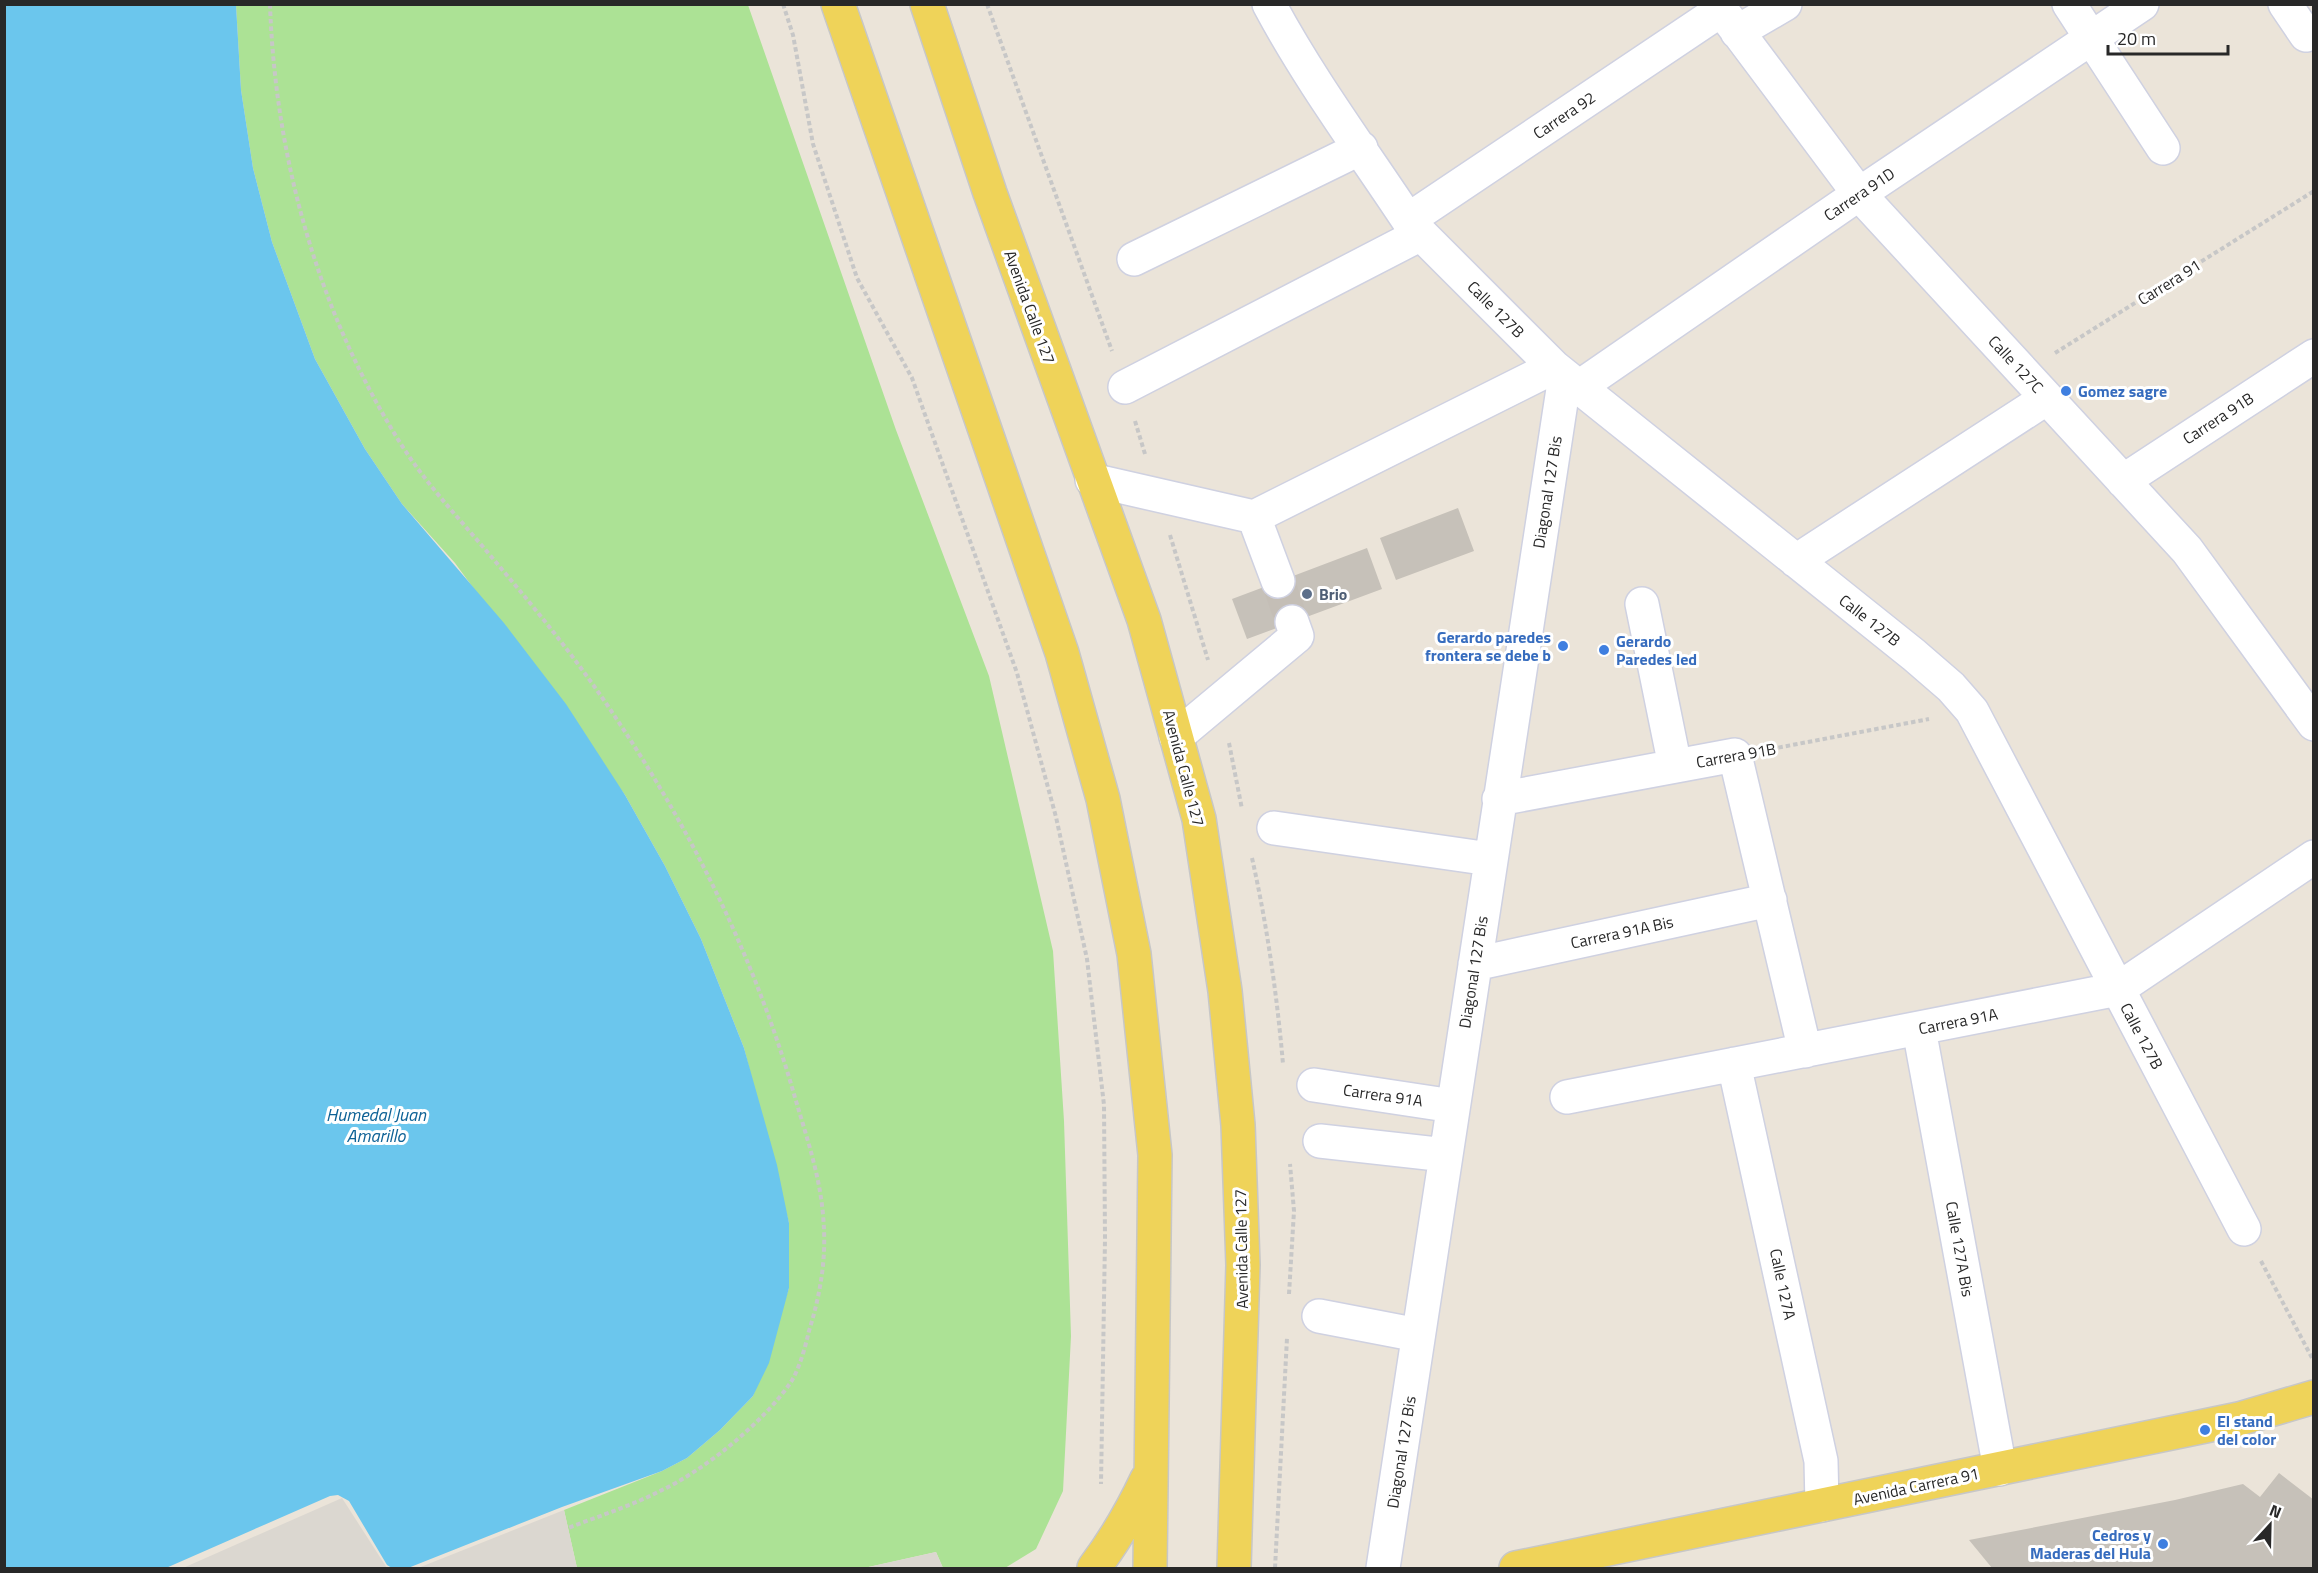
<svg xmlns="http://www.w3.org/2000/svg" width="2318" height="1573" viewBox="0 0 2318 1573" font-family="'Titillium Web',sans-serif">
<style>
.green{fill:#ace295}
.plaza{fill:#dbd7d0}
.water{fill:#6bc6ed}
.building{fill:#c6c1b9}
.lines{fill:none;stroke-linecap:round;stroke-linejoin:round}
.minor-tunnel{stroke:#c4beb6;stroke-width:33;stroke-dasharray:33 16;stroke-linecap:butt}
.minor-casing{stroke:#cfd1e1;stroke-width:36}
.major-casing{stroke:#c7c7c7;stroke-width:36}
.path{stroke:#c7c7c7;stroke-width:4;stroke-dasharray:4.5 3;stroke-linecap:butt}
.minor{stroke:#fff;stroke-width:33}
.major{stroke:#efd359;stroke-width:33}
.shop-dot{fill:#3f7fe0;stroke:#fff;stroke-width:2}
.service-dot{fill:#5c6f8a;stroke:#fff;stroke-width:2}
.labels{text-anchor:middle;stroke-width:6;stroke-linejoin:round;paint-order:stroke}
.street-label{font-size:16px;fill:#282828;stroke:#fff}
.shop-label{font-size:16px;font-weight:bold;fill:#366cbe;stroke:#fff;text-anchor:start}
.service-label{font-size:16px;font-weight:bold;fill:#4e5e75;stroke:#fff;text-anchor:start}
.water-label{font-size:18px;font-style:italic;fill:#0e6296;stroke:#fff}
</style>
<rect width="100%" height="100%" fill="#ebe4d9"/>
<path class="green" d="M236,5H748L896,430L989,676L1053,951L1064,1121L1071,1336L1063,1491L1036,1549L1005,1568H943L936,1552L864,1568H577L564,1510L662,1471L687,1458L720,1430L753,1396L789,1288V1223L744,1048L701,939L665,866L625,795L455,563L402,504L365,449L315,359L272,242L253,168L241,90Z"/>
<path class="plaza" d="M342,1498L387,1568H183Z
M564,1510L577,1568H418Z
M936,1552L943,1568H864Z"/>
<path class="water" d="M5,4L236,5L241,90L253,168L272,242L315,359L365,449L402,504L504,623L566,704L625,795L665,866L701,939L744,1048L777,1165L789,1223V1288L769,1363L753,1396L720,1430L687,1458L662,1471L562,1507L408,1568H392L387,1565L349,1501L338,1495L330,1496L166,1568H5Z"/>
<path class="building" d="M1458,508L1474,551L1396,580L1380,538Z
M1367,548L1382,589L1247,639L1232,599Z
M2279,1473L2314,1500V1568H1992L1969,1540L2175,1500L2243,1484L2260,1497Z"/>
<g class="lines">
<path class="minor-tunnel" d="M1278,581L1292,622"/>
<g class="minor-casing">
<path id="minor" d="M1269,4C1309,79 1361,149 1408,220L1421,234L1554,367L1914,655L1951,687L1972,711L2244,1229
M1717,4L1859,194L2187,550L2314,724
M2069,4L2163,148
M2285,4L2306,35
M1737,32L1785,4
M1408,220L1721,10
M1134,259L1361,148
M1125,387L1421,234
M1579,387L1859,194L2142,4
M1092,480L1254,517L1554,367
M2123,481L2314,356
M1254,517L1278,581
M1796,561L2047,398
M1642,604L1675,766
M1176,737L1297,636L1292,622
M1499,799L1735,755L1805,1051
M1274,828L1490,859
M1475,964L1770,900
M1919,1029L2000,1469
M1734,1064L1821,1461L1822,1505
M1314,1085L1453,1106
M1567,1097L2118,989L2314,857
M1320,1141L1446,1155
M1319,1316L1418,1335
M1383,1568L1565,376"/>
</g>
<g class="major-casing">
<path id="major" d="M838,4L1062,653L1103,799L1134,954L1155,1155L1150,1568
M927,4L990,193L1144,620L1199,819L1225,991L1238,1125L1243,1265L1234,1568
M1094,1568C1115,1540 1132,1511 1147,1479
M1516,1568L2239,1419L2314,1397"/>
</g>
<path class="path" d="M270,4C275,157 318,311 399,441C425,483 458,517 489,554C528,600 567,647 601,696C687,820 755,956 796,1101C807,1138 820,1177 823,1215C827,1256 821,1292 809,1331C805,1348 800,1367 791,1382C763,1423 705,1470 660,1491C631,1506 599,1516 568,1528
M783,4L793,35L813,144L857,278L912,378L1017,673L1056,817L1087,959L1104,1105L1105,1239L1101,1484
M987,4L1112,351
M2055,353L2314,191
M1135,421L1145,454
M1170,535L1208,660
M1229,743L1242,809
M1771,749L1929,719
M1252,858C1267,925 1277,995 1283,1064
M2261,1261L2312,1358
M1289,1294L1294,1211L1290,1164
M1275,1568L1287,1338"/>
<use href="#minor" class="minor"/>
<use href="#major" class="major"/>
</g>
<g class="shop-dot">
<circle cx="2066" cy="391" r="6"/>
<circle cx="1563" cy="646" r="6"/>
<circle cx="1604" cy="650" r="6"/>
<circle cx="2205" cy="1430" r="6"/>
<circle cx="2163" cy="1544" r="6"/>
</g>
<circle class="service-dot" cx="1307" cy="594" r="6"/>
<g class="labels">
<g class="street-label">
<text transform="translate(1564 115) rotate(-34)" y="6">Carrera 92</text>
<text transform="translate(1859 194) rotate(-34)" y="6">Carrera 91D</text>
<text transform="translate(2169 282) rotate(-32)" y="6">Carrera 91</text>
<text transform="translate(1030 307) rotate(70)" y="6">Avenida Calle 127</text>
<text transform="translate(1496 309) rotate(45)" y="6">Calle 127B</text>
<text transform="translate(2016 364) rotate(47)" y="6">Calle 127C</text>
<text transform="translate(2218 418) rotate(-33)" y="6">Carrera 91B</text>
<text transform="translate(1547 492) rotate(-81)" y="6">Diagonal 127 Bis</text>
<text transform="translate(1870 620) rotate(38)" y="6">Calle 127B</text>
<text transform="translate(1736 755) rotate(-10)" y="6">Carrera 91B</text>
<text transform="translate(1184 768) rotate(75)" y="6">Avenida Calle 127</text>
<text transform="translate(1622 932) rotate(-12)" y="6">Carrera 91A Bis</text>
<text transform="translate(1473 972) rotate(-81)" y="6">Diagonal 127 Bis</text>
<text transform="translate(1958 1021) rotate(-11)" y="6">Carrera 91A</text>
<text transform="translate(2142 1036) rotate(62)" y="6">Calle 127B</text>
<text transform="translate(1383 1095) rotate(8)" y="6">Carrera 91A</text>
<text transform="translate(1241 1249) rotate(-91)" y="6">Avenida Calle 127</text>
<text transform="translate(1960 1249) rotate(80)" y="6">Calle 127A Bis</text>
<text transform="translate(1783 1284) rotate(78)" y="6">Calle 127A</text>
<text transform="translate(1401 1452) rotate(-81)" y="6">Diagonal 127 Bis</text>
<text transform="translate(1916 1486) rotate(-12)" y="6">Avenida Carrera 91</text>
</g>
<g class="shop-label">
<text x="2078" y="397">Gomez sagre</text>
<text x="1551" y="643" text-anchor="end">Gerardo paredes<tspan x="1551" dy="18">frontera se debe b</tspan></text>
<text x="1616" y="647">Gerardo<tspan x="1616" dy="18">Paredes Ied</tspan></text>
<text x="2217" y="1427">El stand<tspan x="2217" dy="18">del color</tspan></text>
<text x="2151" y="1541" text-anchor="end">Cedros y<tspan x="2151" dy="18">Maderas del Hula</tspan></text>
</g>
<g class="service-label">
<text x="1319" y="600">Brio</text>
</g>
<g class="water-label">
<text x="376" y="1121">Humedal Juan<tspan x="376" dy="21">Amarillo</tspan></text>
</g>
</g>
<rect width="2318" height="1573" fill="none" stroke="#282828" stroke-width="12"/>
<g transform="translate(2270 1525) rotate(22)" stroke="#ffffff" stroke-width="4.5" paint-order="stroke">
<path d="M0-4.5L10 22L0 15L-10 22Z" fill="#282828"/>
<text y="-9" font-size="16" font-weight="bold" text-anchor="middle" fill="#282828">N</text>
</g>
<path d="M2108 45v9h120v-9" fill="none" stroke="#282828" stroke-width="3"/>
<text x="2117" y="45" font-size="18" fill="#282828" stroke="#ffffff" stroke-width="4.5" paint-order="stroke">20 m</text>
</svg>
